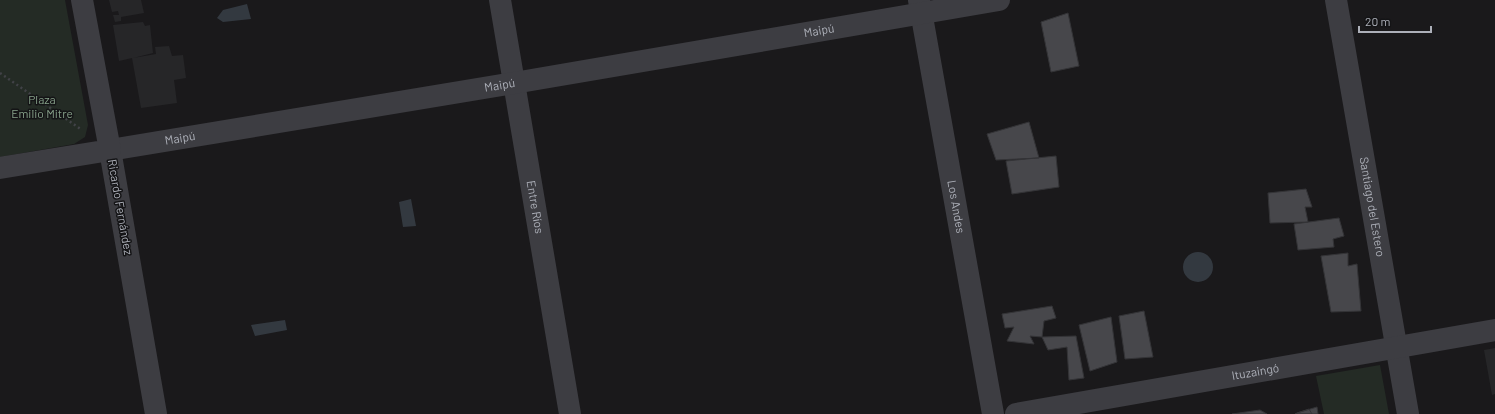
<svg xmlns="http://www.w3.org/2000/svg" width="1495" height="414" viewBox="0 0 1495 414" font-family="Barlow,sans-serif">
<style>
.built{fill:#262628}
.green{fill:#242b25}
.water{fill:#333940}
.building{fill:#47474b;stroke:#343437}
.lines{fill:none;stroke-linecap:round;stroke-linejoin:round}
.path{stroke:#414247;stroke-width:2.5;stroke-dasharray:2 3;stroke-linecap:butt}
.minor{stroke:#3d3d42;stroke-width:22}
.tertiary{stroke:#3d3d42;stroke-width:22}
.labels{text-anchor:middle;stroke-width:3;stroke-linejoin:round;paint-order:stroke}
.street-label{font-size:12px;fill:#adb0b9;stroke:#141416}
.park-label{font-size:12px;fill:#87a18a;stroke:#141416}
</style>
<rect width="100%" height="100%" fill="#1a191b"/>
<path class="built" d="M109,0H141L144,13L121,17V21L115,22L113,15H119L118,11L112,12Z
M143,22L145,26L150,25L153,53L133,58L156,54L155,47L169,46L172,56L183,55L186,78L174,80L177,103L141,108L132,58L119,61L113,25Z
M1495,348V394L1492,395L1484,350Z"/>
<path class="green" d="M0,0H65L88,125L85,137L74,144L0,157Z
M1380,365L1389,414H1324L1316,376Z"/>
<path class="water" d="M247,4L251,19L223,22L217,18L223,10Z
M411,199L416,226L403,227L399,202Z
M1183 267a15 15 0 1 1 30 0a15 15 0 1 1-30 0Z
M285,320L287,330L255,336L251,325Z"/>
<path class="building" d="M1068,13L1079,66L1051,72L1041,22Z
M1029,122L1039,158L996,160L987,134Z
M1056,156L1059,187L1012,194L1006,161Z
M1306,189L1312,207H1305L1308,222L1270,223L1268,193Z
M1339,218L1344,236L1333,239L1334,247L1298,250L1294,224Z
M1348,253V266L1357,264L1361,311L1331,312L1321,256Z
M1052,306L1056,318L1044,321L1042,337L1030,336L1034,344L1007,341L1014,327L1005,328L1002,314Z
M1144,311L1153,357L1125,359L1119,316Z
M1111,317L1117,362L1090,371L1079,325Z
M1076,336L1084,378L1069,380L1067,347L1048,350L1042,337Z
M1317,407L1318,414H1295L1297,413Z
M1309,409L1312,414H1297V413Z
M1260,410L1267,414H1232Z"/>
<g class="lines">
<path class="path" d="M0,73L82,130"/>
<g class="minor">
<path id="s1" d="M500,0L570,414"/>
<path id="s2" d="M919,0L993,414"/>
<path id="s3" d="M1336,0L1408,414"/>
<path id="s4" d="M156,414L110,150L514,83L999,0"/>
<path id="s5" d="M1016,414L1495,330"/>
</g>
<path class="tertiary" d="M0,168L110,150L82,0"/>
</g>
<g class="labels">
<g class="street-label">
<text dy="4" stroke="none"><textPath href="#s4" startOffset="987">Maipú</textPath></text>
<text dy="4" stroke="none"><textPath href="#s4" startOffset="663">Maipú</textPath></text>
<text dy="4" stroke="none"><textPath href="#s4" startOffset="339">Maipú</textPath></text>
<text transform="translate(120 207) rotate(80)" y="4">Ricardo Fernández</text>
<text dy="4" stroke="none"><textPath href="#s1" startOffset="210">Entre Ríos</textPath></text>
<text dy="4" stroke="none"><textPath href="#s2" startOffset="210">Los Andes</textPath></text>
<text dy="4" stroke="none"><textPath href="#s3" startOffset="210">Santiago del Estero</textPath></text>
<text dy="4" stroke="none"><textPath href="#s5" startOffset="243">Ituzaingó</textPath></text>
</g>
<g class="park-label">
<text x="42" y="104">Plaza<tspan x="42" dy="14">Emilio Mitre</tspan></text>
</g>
</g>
<path d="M1359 26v6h72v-6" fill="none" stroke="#adb0b9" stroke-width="2"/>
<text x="1365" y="26" font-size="12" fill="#adb0b9" stroke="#141416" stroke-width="3" paint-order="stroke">20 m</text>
</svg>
